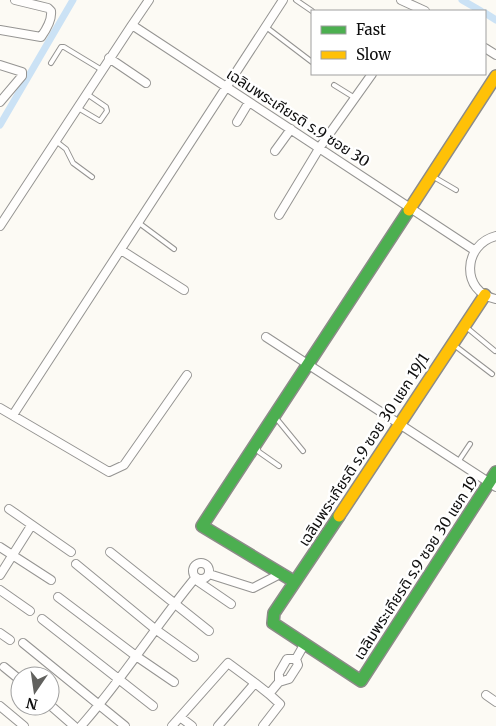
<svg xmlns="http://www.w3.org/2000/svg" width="496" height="726" viewBox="0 0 496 726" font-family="Merriweather,'Noto Sans Thai',serif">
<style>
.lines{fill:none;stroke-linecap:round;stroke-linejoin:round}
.canal{stroke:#cbe2f5;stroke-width:7}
.lane-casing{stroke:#959492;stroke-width:6}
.street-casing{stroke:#959492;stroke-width:10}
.fast-casing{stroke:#8c8b88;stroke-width:14}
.slow-casing{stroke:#8c8b88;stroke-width:14}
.lane{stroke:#fffefd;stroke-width:4}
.street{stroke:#fffefd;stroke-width:8}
.fast{stroke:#4caf50;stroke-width:11}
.slow{stroke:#ffc107;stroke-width:11}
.labels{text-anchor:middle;stroke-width:5;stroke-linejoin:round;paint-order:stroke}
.street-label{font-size:15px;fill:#0e0e0e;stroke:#fff}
</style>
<rect width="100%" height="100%" fill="#fcfaf4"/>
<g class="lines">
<path class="canal" d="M462,0L481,11
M485,13L496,20
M0,125L73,0"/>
<g class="lane-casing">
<path id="lane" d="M296,0L312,11
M266,27L312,62
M51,63L61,47H64L102,70
M334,85L355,98
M78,108L100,121L107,111L106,107L87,94
M57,142L66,149L73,163L92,177
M432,176L456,190
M139,223L174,249
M466,327L495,351
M454,345L492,374
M276,418L303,451
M257,447L259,452L279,466
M458,462L470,444"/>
</g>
<g class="street-casing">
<path id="street" d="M149,0L132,25L474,250
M401,0L425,11
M0,30L41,37C46,30 52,19 51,11L48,8L15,0
M485,48L496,55
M109,58L146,83
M0,65L22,72V76L0,102
M237,122L249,102
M275,151L291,129
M279,215L320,147L372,74
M0,226L132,25
M496,236C463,244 460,292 496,299
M121,250L184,290
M266,337L496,487
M0,408L109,472L124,465L187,375
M13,415L283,0
M9,509L71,552
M0,547L51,580
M110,552L209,631
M193 571a8 8 0 1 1 16 0a8 8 0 1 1-16 0Z
M76,564L155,629L194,657
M209,574L253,588L282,573
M0,575L31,526
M196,580L231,604
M0,590L30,611
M58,597L136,656L174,682
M42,619L153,706
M0,633L10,640
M23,643L125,726
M4,667L20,680
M279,682V673L287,659H296
M486,695L496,702
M50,705L74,726
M0,706L24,726
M180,717L192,726
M81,726C123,679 156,625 196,577
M172,726L228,663L255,683
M218,726L255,683L269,694
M263,726L280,704L269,694L279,682L289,679L298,665L296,659L305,643"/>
</g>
<g class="fast-casing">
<path id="fast" d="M339,516L274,613L273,623L361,681L496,472
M295,582L202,526L409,210"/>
</g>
<g class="slow-casing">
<path id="slow" d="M409,210L496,76
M339,516L485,295"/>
</g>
<use href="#lane" class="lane"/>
<use href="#street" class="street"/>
<use href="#fast" class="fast"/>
<use href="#slow" class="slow"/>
</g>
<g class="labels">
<g class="street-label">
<text transform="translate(298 118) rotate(33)" y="5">เฉลิมพระเกียรติ ร.9 ซอย 30</text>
<text transform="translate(364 450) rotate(-57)" y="5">เฉลิมพระเกียรติ ร.9 ซอย 30 แยก 19/1</text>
<text transform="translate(416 568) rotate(-57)" y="5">เฉลิมพระเกียรติ ร.9 ซอย 30 แยก 19</text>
</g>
</g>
<rect x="311" y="10" width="175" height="65" fill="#ffffff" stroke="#9f9f9f"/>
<rect x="321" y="26" width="25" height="8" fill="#4caf50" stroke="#9f9f9f"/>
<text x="356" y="35" font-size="15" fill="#0e0e0e">Fast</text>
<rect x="321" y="51" width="25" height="8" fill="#ffc107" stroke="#9f9f9f"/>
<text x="356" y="60" font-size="15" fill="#0e0e0e">Slow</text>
<g transform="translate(35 691) rotate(193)"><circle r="24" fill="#ffffff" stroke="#9f9f9f"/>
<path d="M0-4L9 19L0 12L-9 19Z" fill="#61615e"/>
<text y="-8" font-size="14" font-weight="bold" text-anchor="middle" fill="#0e0e0e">N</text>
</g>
</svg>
